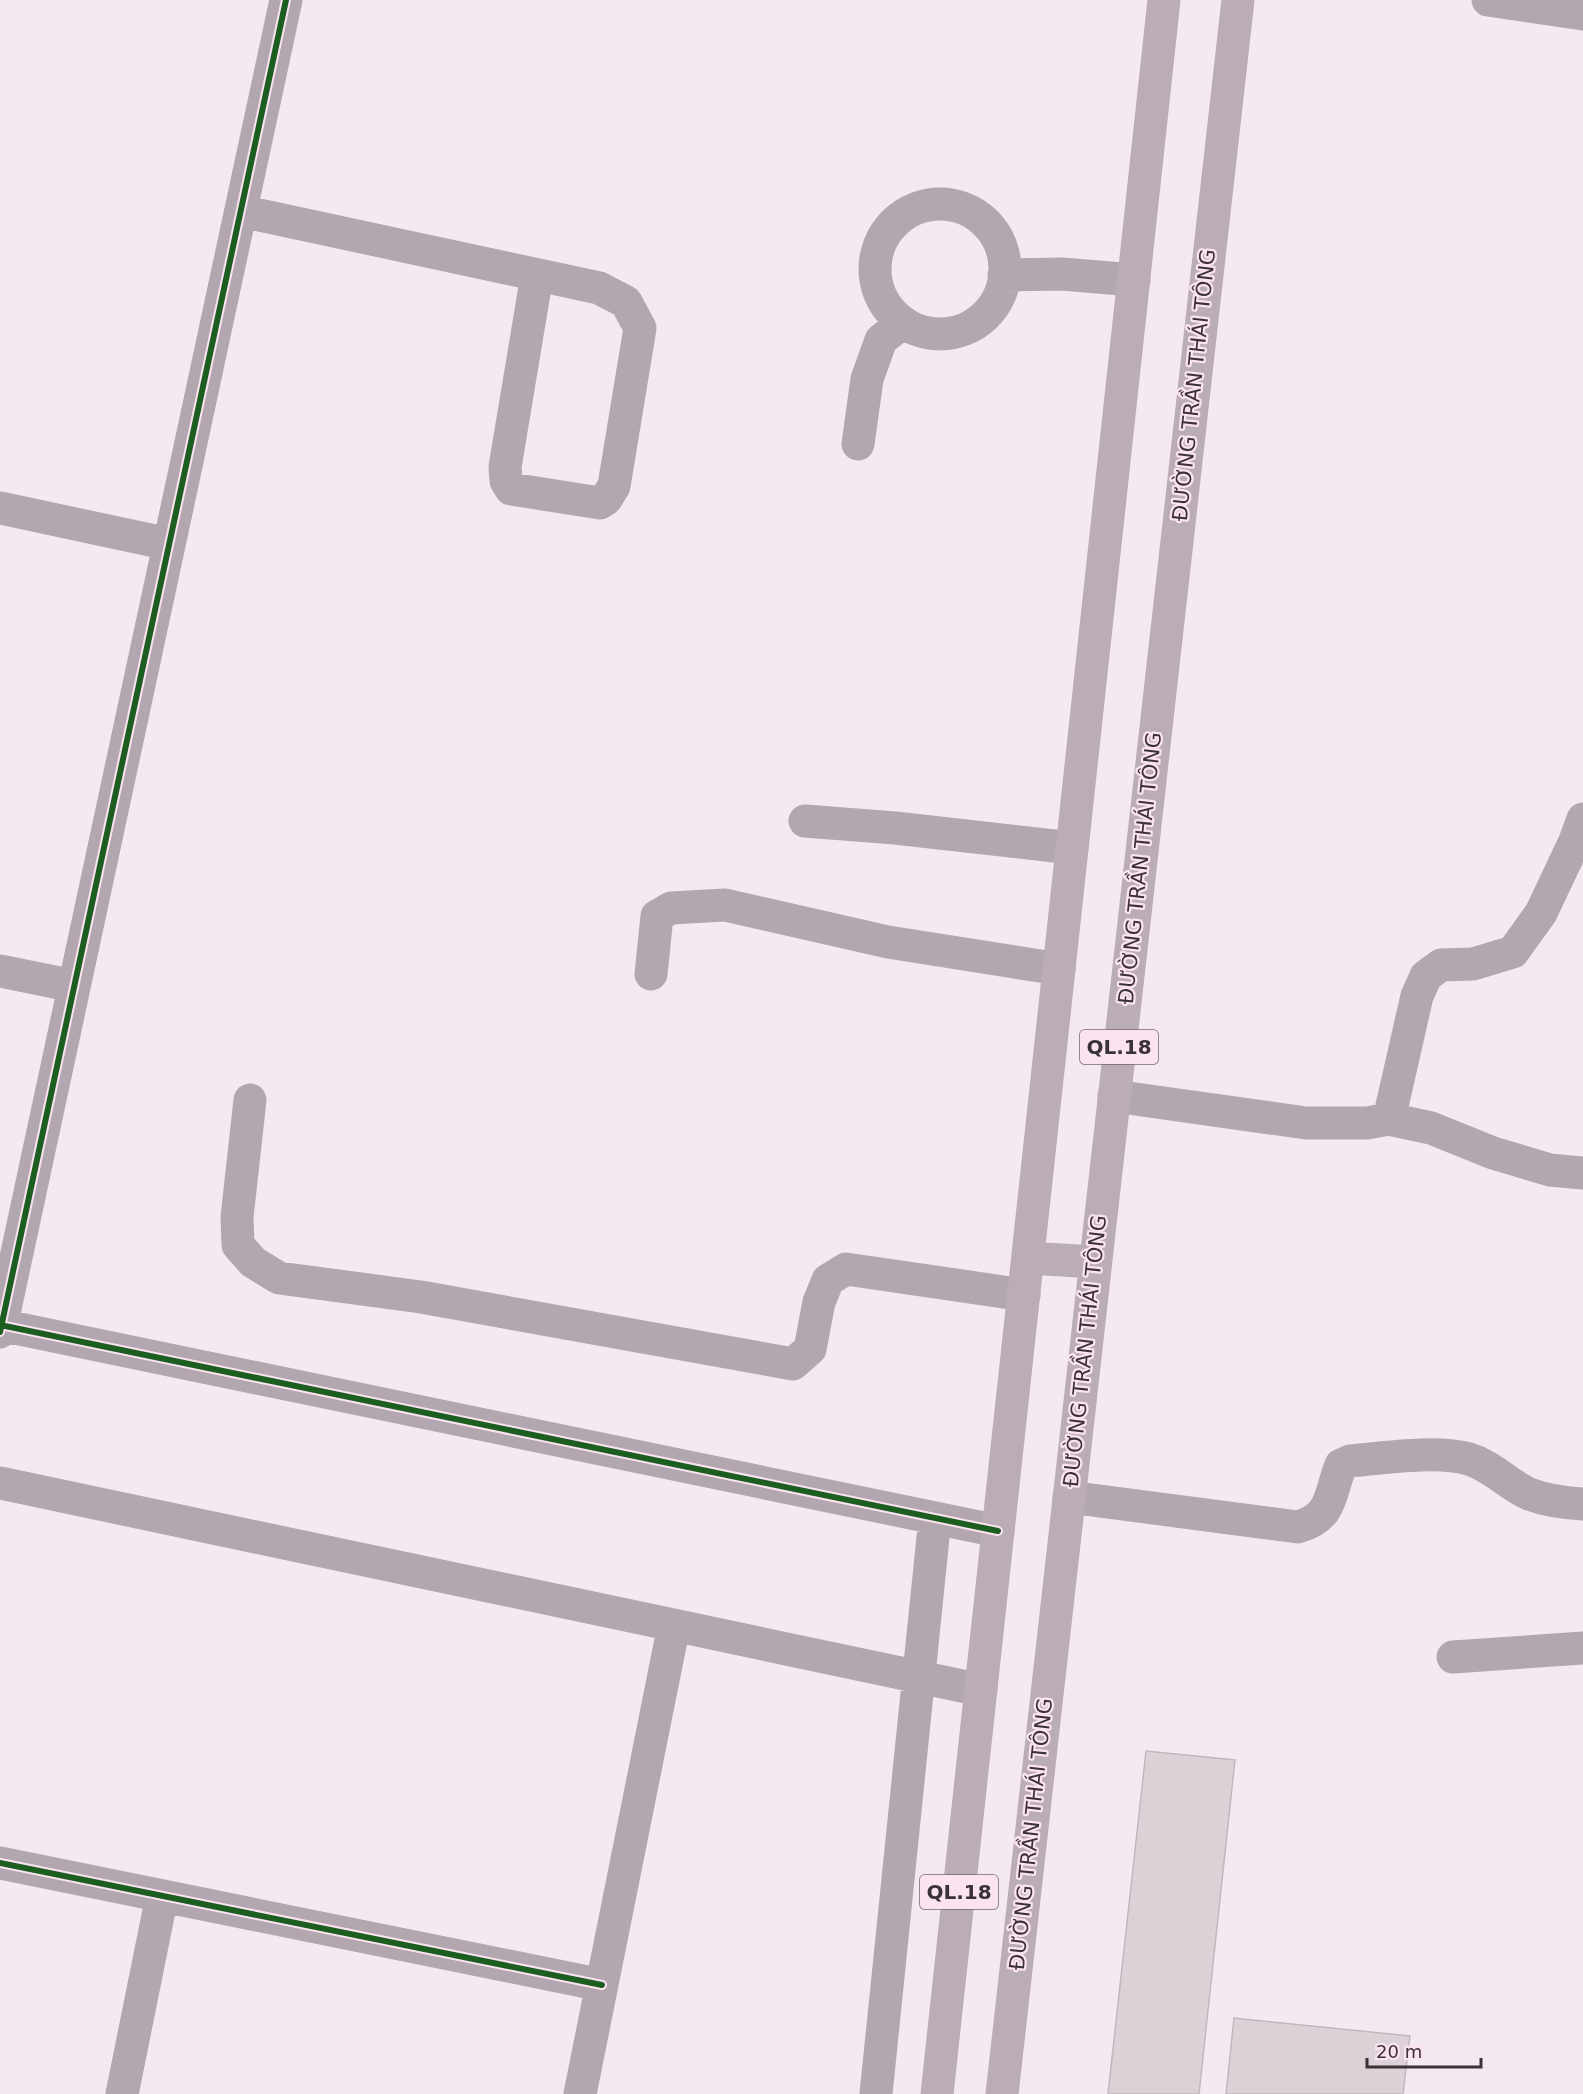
<svg xmlns="http://www.w3.org/2000/svg" width="1583" height="2094" viewBox="0 0 1583 2094" font-family="'DejaVu Sans',sans-serif">
<style>
.building{fill:#dbd1d7;stroke:#c1b8be;stroke-width:1.5}
.lines{fill:none;stroke-linecap:round;stroke-linejoin:round}
.minor{stroke:#b3a7af;stroke-width:33}
.highway{stroke:#baadb6;stroke-width:33}
.cycleway-casing{stroke:#fbe3f2;stroke-width:10}
.cycleway{stroke:#1b5e20;stroke-width:6}
.labels{text-anchor:middle;stroke-width:4.5;stroke-linejoin:round;paint-order:stroke}
.shield{fill:#fbe3f2;stroke:#756770;stroke-width:1.5}
.shield-label{font-size:20px;font-weight:bold;fill:#3b3238}
.street-label{font-size:21px;fill:#3b3238;stroke:#fbe3f2}
</style>
<rect width="100%" height="100%" fill="#f5e9f1"/>
<path class="building" d="M1146,1751L1235,1760L1199,2094H1108Z
M1234,2018L1410,2036L1403,2094H1226Z"/>
<g class="lines">
<path class="minor" d="M1488,0L1583,14
M875 269a65 65 0 1 1 130 0a65 65 0 1 1-130 0Z
M241,211L599,288L626,302L640,328L614,486L606,499L600,503L511,489L506,481L505,467L537,275
M1004,275L1062,274L1134,280
M858,444L867,379L881,340L902,323
M0,508L169,544
M805,821L895,828L1072,848
M0,971L74,986
M651,974L657,916L671,908L725,905L888,942L1059,969
M1114,1096L1306,1123H1367L1389,1119L1431,1128L1493,1153L1550,1170L1583,1173
M250,1100L237,1217L238,1245L253,1262L279,1278L421,1297L793,1364L810,1349L819,1302L828,1280L846,1269L1024,1295
M1389,1119L1417,996L1426,976L1441,965L1473,964L1513,952L1541,913L1575,841L1583,819
M0,1325L998,1531
M0,1332L286,0
M0,1483L981,1690
M1069,1497L1298,1527C1333,1517 1329,1495 1341,1465L1350,1461C1384,1458 1437,1450 1469,1459C1492,1466 1509,1485 1529,1494C1547,1501 1564,1503 1583,1504
M1453,1657L1583,1648
M0,1863L602,1985
M122,2094L162,1896
M580,2094L674,1625
M876,2094L935,1518"/>
<path class="highway" d="M1028,1258L1095,1262
M937,2094L1164,0
M1002,2094L1238,0"/>
<g class="cycleway-casing">
<path id="cycleway" d="M0,1325L998,1531
M0,1332L286,0
M0,1863L602,1985"/>
</g>
<use href="#cycleway" class="cycleway"/>
</g>
<g class="labels">
<g class="shield">
<rect x="1080" y="1030" width="78" height="34" rx="4.5"/>
<rect x="920" y="1875" width="78" height="34" rx="4.5"/>
</g>
<g class="shield-label">
<text x="1119" y="1054">QL.18</text>
<text x="959" y="1899">QL.18</text>
</g>
<g class="street-label">
<text transform="translate(1194 385) rotate(-84)" y="7">ĐƯỜNG TRẦN THÁI TÔNG</text>
<text transform="translate(1140 868) rotate(-84)" y="7">ĐƯỜNG TRẦN THÁI TÔNG</text>
<text transform="translate(1085 1351) rotate(-84)" y="7">ĐƯỜNG TRẦN THÁI TÔNG</text>
<text transform="translate(1031 1834) rotate(-84)" y="7">ĐƯỜNG TRẦN THÁI TÔNG</text>
</g>
</g>
<path d="M1367 2058v9h114v-9" fill="none" stroke="#3b3238" stroke-width="3"/>
<text x="1376" y="2058" font-size="18" fill="#3b3238" stroke="#fbe3f2" stroke-width="4.5" paint-order="stroke">20 m</text>
</svg>
